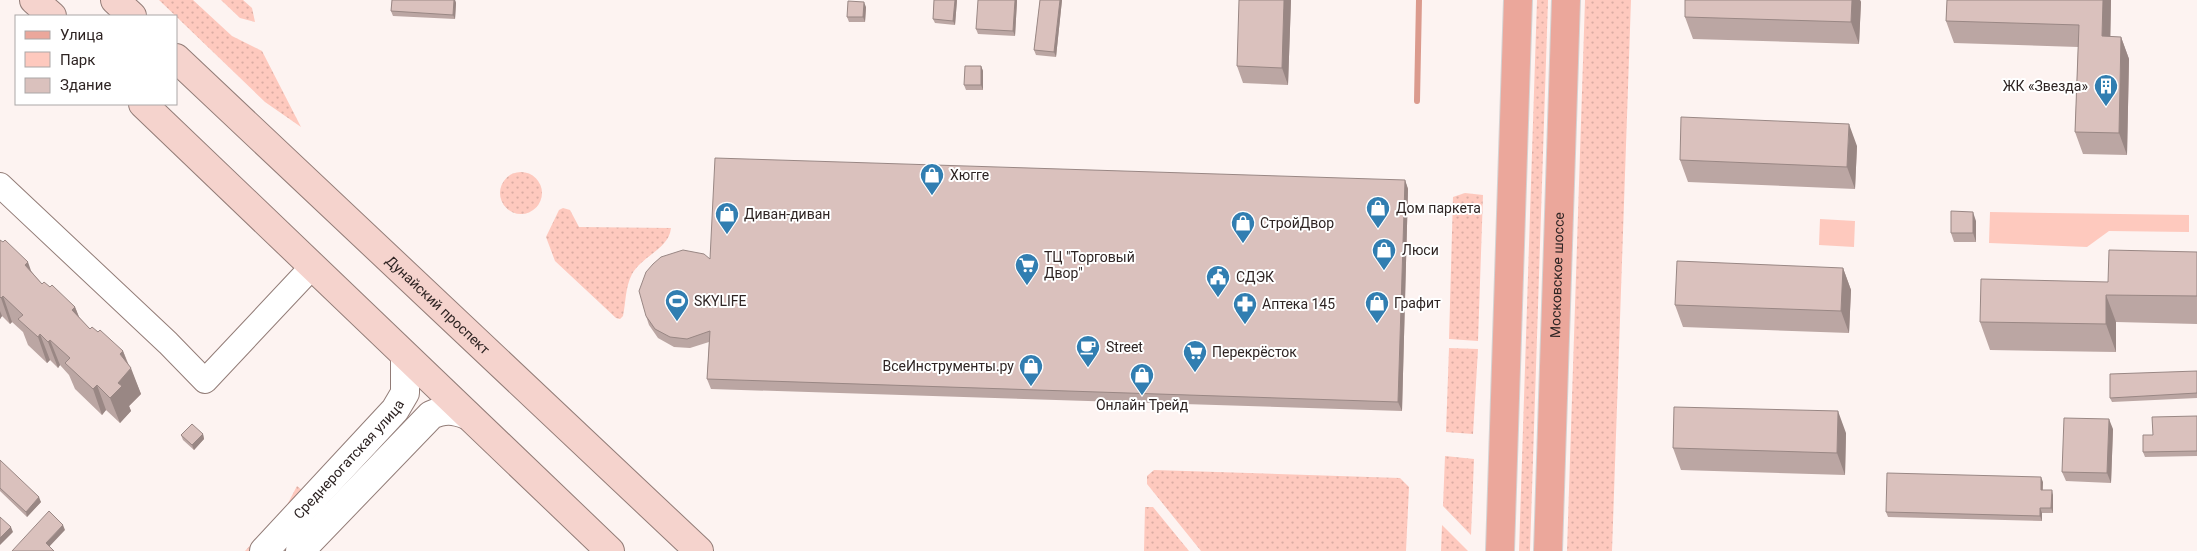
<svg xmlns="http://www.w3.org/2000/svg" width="2197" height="551" viewBox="0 0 2197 551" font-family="Roboto,sans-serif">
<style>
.grass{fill:url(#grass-dots)}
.park{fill:#fec9be}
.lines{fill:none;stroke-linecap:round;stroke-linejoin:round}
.stream{stroke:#db9a8d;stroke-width:6}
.minor-casing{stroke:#927c77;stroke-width:26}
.tertiary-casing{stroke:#927c77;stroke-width:30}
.secondary-casing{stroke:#927c77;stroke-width:30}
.primary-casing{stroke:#d5d3d3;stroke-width:30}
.minor{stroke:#fff;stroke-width:24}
.tertiary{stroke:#fff;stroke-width:28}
.secondary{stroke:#f5d3cd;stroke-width:28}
.primary{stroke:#eba79b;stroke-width:28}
.wall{fill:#bba6a3}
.shaded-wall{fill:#998784}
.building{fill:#dac1bd;stroke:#998784}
.labels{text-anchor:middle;stroke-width:4;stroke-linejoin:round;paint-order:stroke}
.poi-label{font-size:14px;fill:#2e2423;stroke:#fff;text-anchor:start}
.street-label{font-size:14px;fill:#2e2423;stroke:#fff}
</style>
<defs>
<pattern id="grass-dots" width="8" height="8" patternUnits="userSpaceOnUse" patternTransform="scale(1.25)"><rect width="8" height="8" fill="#fec9be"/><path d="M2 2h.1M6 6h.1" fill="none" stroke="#daaca3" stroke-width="1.8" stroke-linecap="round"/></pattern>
</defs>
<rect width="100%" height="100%" fill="#fdf3f1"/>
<path class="grass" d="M159,0H193L232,36L262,51L301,127L265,102Z
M221,0H243L252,8L255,22L240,18Z
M1537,0H1548L1530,551H1519Z
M1585,0H1631L1612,551H1567Z
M500 193a21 21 0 1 1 42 0a21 21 0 1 1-42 0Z
M1465,193L1483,195L1478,341L1449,339L1453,197Z
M563,208L570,210L579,227L671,228C669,249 643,255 632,274C625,288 626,302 623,316L620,319L616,318L555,261L546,237L559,210Z
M1449,348L1478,349L1473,434L1446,432Z
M1445,456L1474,459L1471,535L1443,506Z
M1154,470L1400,478L1409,487L1406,551H1201L1147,484V476Z
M297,486L302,490L249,551H245L287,505Z
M1145,507H1153L1189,551H1144Z
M1442,525L1468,551H1441Z"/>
<path class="park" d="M1990,212L2189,215V232L2109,231L2087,247L1989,243Z
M1820,219L1855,221L1854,247L1819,245Z"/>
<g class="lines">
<path class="stream" d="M1417,101L1419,0"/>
<g class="minor-casing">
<path id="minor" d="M0,185L168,343L205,381L312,267"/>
</g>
<g class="tertiary-casing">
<g id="tertiary">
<path id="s1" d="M264,551L395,410L405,393V356"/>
<path d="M300,551L431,415C445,409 453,410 467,415"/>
</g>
</g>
<g class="secondary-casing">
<g id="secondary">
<path d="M34,0L52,16"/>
<path d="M115,0L132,16"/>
<path id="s2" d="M176,58L699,551"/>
<path d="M143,104L610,551"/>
</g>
</g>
<g class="primary-casing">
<g id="primary">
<path d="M1500,551L1518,0"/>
<path id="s3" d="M1548,551L1566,0"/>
</g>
</g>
<use href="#minor" class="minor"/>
<use href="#tertiary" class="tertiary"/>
<use href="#secondary" class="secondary"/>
<use href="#primary" class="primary"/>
</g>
<path class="wall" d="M392,0H455L456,3L455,19L393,16L391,11Z
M934,0H957L955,25L935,23L933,19Z
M1040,0H1062L1056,57L1036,55L1034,50Z
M1291,0L1288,85L1243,83L1237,66Z
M1685,0H1860L1861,2L1859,44L1693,39L1685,17Z
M1947,0H2111L2110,37H2121L2129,59L2127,155L2083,154L2075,132L2078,47L1954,43L1946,21Z
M1017,1L1015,36L978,34L976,29Z
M866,7L865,22H849L847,17Z
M981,66L983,71V90H966L964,85Z
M1857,146L1855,189L1688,182L1680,160Z
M1405,180L1408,189L1402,411L711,389L707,379L709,342L690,348L674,347L658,338L649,325L646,316L710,259Z
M1976,221V242H1954L1951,233Z
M0,240L32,272L42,284L50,287L75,307L79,317L90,329L98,332L123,351L141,394L129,406L131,411L120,423L106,410L102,415L75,389L69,375L60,365L58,368L50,360L47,363L28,345L23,332L12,322L10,324L2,316L0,319Z
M2197,252V324L2116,322V352L1990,350L1980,322L2108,282Z
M1843,268L1851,290L1849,333L1683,327L1675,305Z
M2197,371V398L2112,402L2110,398Z
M2197,416V456L2145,457L2143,452L2153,435Z
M2113,429L2111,483L2066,481L2062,472Z
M1846,433L1845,475L1681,470L1673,448Z
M203,434L204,439L194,450L183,440L181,435Z
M0,460L41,502L27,517L0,491Z
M2043,482V490L2053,495V513H2042V521L1888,517L1886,512Z"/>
<path class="shaded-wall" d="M454,0H455L456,3L455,19L453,15Z
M955,0H957L955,25L953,21Z
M1015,0H1017V1L1015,36L1013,31Z
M1060,0H1062L1056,57L1054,52Z
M1284,0H1291L1288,85L1282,68Z
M1852,0H1860L1861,2L1859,44L1851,22Z
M2103,0H2111L2110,59L2102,36Z
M864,2L866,7L865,22L863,17Z
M2121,37L2129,59L2127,155L2119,133Z
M981,66L983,71V90L981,85Z
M1849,124L1857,146L1855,189L1847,167Z
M1405,180L1408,189L1402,411L1398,402Z
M1973,212L1976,221V242L1973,233Z
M28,262L37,288L25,265Z
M1843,268L1851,290L1849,333L1841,311Z
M2106,295L2116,322V352L2106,324Z
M3,296L12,322L10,324L1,298Z
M75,307L85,332L72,310Z
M0,311L2,316L0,319Z
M40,334L50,360L47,363L38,337Z
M50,340L60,365L58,368L48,342Z
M123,351L130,370L131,368L141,394L129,406L131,411L120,423L110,398L118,383L120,354Z
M97,385L106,410L102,415L93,389Z
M1838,411L1846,433L1845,475L1837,453Z
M2109,419L2113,429L2111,483L2107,473Z
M203,434L204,439L194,450L192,445Z
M2041,477L2043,482L2042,495L2041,490Z
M2052,490L2053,495V513L2051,508Z
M39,497L41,502L27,517L26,512Z
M2040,508L2042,513V521L2040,516Z
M63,525L65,530L48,548L46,543Z
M11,527L13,532L0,545V538Z"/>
<path class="building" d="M392,0H454L453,15L391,11Z
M934,0H955L953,21L933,19Z
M978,0H1015L1013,31L976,29Z
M1040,0H1060L1054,52L1034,50Z
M1239,0H1284L1282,68L1237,66Z
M1685,0H1852L1851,22L1685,17Z
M1947,0H2103L2102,36L2121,37L2119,133L2075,132L2079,25L1946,21Z
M848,1L864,2L863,17H847Z
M965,66H981V85H964Z
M1681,117L1849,124L1847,167L1680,160Z
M715,158L1405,180L1398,402L707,379L710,331L687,339L670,337L655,329L646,316L639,291L646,272L653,264L661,257L683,250L704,254L710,259Z
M1951,211L1973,212V233H1951Z
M0,240L3,242L5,240L28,262L25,265L42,284L44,282L50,287L52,285L75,307L72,310L90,329L92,327L98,332L100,330L123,351L120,354L131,368L118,383L122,386L110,398L97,385L93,389L65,363L70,358L50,340L48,342L40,334L38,337L18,319L23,315L3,296L1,298L0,297Z
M2109,250L2197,252V296L2106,295V324L1980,322L1981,279L2108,282Z
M1677,261L1843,268L1841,311L1675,305Z
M2197,371V393L2110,398V374Z
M1674,407L1838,411L1837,453L1673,448Z
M2197,416V451L2143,452V435H2153L2152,417Z
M2064,418L2109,419L2107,473L2062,472Z
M192,424L203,434L192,445L181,435Z
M0,460L39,497L26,512L0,488Z
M1887,473L2041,477V490H2052L2051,508H2040V516L1886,512Z
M49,511L63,525L46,543L54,551H12Z
M0,517L11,527L0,538Z"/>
<defs>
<g id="building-pin" transform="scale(1.25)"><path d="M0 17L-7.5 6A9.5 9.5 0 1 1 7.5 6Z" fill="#317eb1" stroke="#fff"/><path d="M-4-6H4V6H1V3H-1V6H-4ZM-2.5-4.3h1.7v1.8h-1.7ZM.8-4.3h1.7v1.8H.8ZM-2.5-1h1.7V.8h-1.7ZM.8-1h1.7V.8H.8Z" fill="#fff"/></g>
<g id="shop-pin" transform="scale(1.25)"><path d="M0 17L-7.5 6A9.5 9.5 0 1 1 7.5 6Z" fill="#317eb1" stroke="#fff"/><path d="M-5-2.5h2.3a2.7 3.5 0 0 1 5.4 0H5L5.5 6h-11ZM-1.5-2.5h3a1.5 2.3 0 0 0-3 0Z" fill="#fff"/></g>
<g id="supermarket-pin" transform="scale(1.25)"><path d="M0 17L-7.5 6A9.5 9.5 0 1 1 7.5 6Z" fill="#317eb1" stroke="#fff"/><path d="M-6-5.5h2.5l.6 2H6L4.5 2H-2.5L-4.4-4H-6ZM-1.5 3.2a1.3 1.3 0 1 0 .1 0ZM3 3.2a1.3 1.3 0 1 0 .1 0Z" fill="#fff"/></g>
<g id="civic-pin" transform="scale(1.25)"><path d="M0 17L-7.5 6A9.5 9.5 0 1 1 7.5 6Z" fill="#317eb1" stroke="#fff"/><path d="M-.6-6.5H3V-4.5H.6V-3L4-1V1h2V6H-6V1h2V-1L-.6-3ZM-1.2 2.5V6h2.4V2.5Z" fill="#fff"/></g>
<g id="stadium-pin" transform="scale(1.25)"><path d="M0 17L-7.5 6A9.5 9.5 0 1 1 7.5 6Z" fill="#317eb1" stroke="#fff"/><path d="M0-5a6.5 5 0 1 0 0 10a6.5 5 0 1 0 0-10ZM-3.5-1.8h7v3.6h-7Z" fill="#fff"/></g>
<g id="pharmacy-pin" transform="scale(1.25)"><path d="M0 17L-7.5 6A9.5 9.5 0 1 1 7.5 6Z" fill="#317eb1" stroke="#fff"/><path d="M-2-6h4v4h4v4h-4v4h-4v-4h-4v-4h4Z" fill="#fff"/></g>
<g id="cafe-pin" transform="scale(1.25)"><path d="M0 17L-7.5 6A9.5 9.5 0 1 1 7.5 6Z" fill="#317eb1" stroke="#fff"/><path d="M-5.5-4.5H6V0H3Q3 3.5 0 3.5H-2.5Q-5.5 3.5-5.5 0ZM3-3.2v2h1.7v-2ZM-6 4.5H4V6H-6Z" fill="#fff"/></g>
</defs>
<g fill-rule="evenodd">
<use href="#building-pin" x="2106" y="86"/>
<use href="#shop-pin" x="932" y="175"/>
<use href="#shop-pin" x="1378" y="208"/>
<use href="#shop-pin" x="727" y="214"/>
<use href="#shop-pin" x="1243" y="223"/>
<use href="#shop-pin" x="1384" y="250"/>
<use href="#supermarket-pin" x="1027" y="265"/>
<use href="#civic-pin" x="1218" y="277"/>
<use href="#stadium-pin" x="677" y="301"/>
<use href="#shop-pin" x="1377" y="303"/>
<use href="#pharmacy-pin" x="1245" y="304"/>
<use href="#cafe-pin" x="1088" y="347"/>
<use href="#supermarket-pin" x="1195" y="352"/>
<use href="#shop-pin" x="1031" y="366"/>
<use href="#shop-pin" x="1142" y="375"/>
</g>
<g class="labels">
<g class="poi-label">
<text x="2088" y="91" text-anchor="end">ЖК «Звезда»</text>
<text x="950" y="180">Хюгге</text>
<text x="1396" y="213">Дом паркета</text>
<text x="744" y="219">Диван-диван</text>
<text x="1260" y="228">СтройДвор</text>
<text x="1402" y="255">Люси</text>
<text x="1044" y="262">ТЦ "Торговый<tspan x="1044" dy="16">Двор"</tspan></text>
<text x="1236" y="282">СДЭК</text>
<text x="694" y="306">SKYLIFE</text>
<text x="1394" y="308">Графит</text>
<text x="1262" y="309">Аптека 145</text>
<text x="1106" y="352">Street</text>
<text x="1212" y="357">Перекрёсток</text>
<text x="1014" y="371" text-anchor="end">ВсеИнструменты.ру</text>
<text x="1142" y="410" text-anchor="middle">Онлайн Трейд</text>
</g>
<g class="street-label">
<text dy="5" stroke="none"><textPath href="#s3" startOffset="276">Московское шоссе</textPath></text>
<text dy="5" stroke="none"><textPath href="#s2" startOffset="360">Дунайский проспект</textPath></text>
<text dy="5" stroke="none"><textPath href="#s1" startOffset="125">Среднерогатская улица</textPath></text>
</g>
</g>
<rect x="15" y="15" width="162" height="90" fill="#ffffff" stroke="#aba7a7"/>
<rect x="25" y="31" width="25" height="8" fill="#eba79b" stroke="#aba7a7"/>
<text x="60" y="40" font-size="15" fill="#2e2423">Улица</text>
<rect x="25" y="52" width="25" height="15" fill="#fec9be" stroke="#aba7a7"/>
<text x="60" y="65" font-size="15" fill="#2e2423">Парк</text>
<rect x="25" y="78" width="25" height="15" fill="#dac1bd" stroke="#aba7a7"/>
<text x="60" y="90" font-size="15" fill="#2e2423">Здание</text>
</svg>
